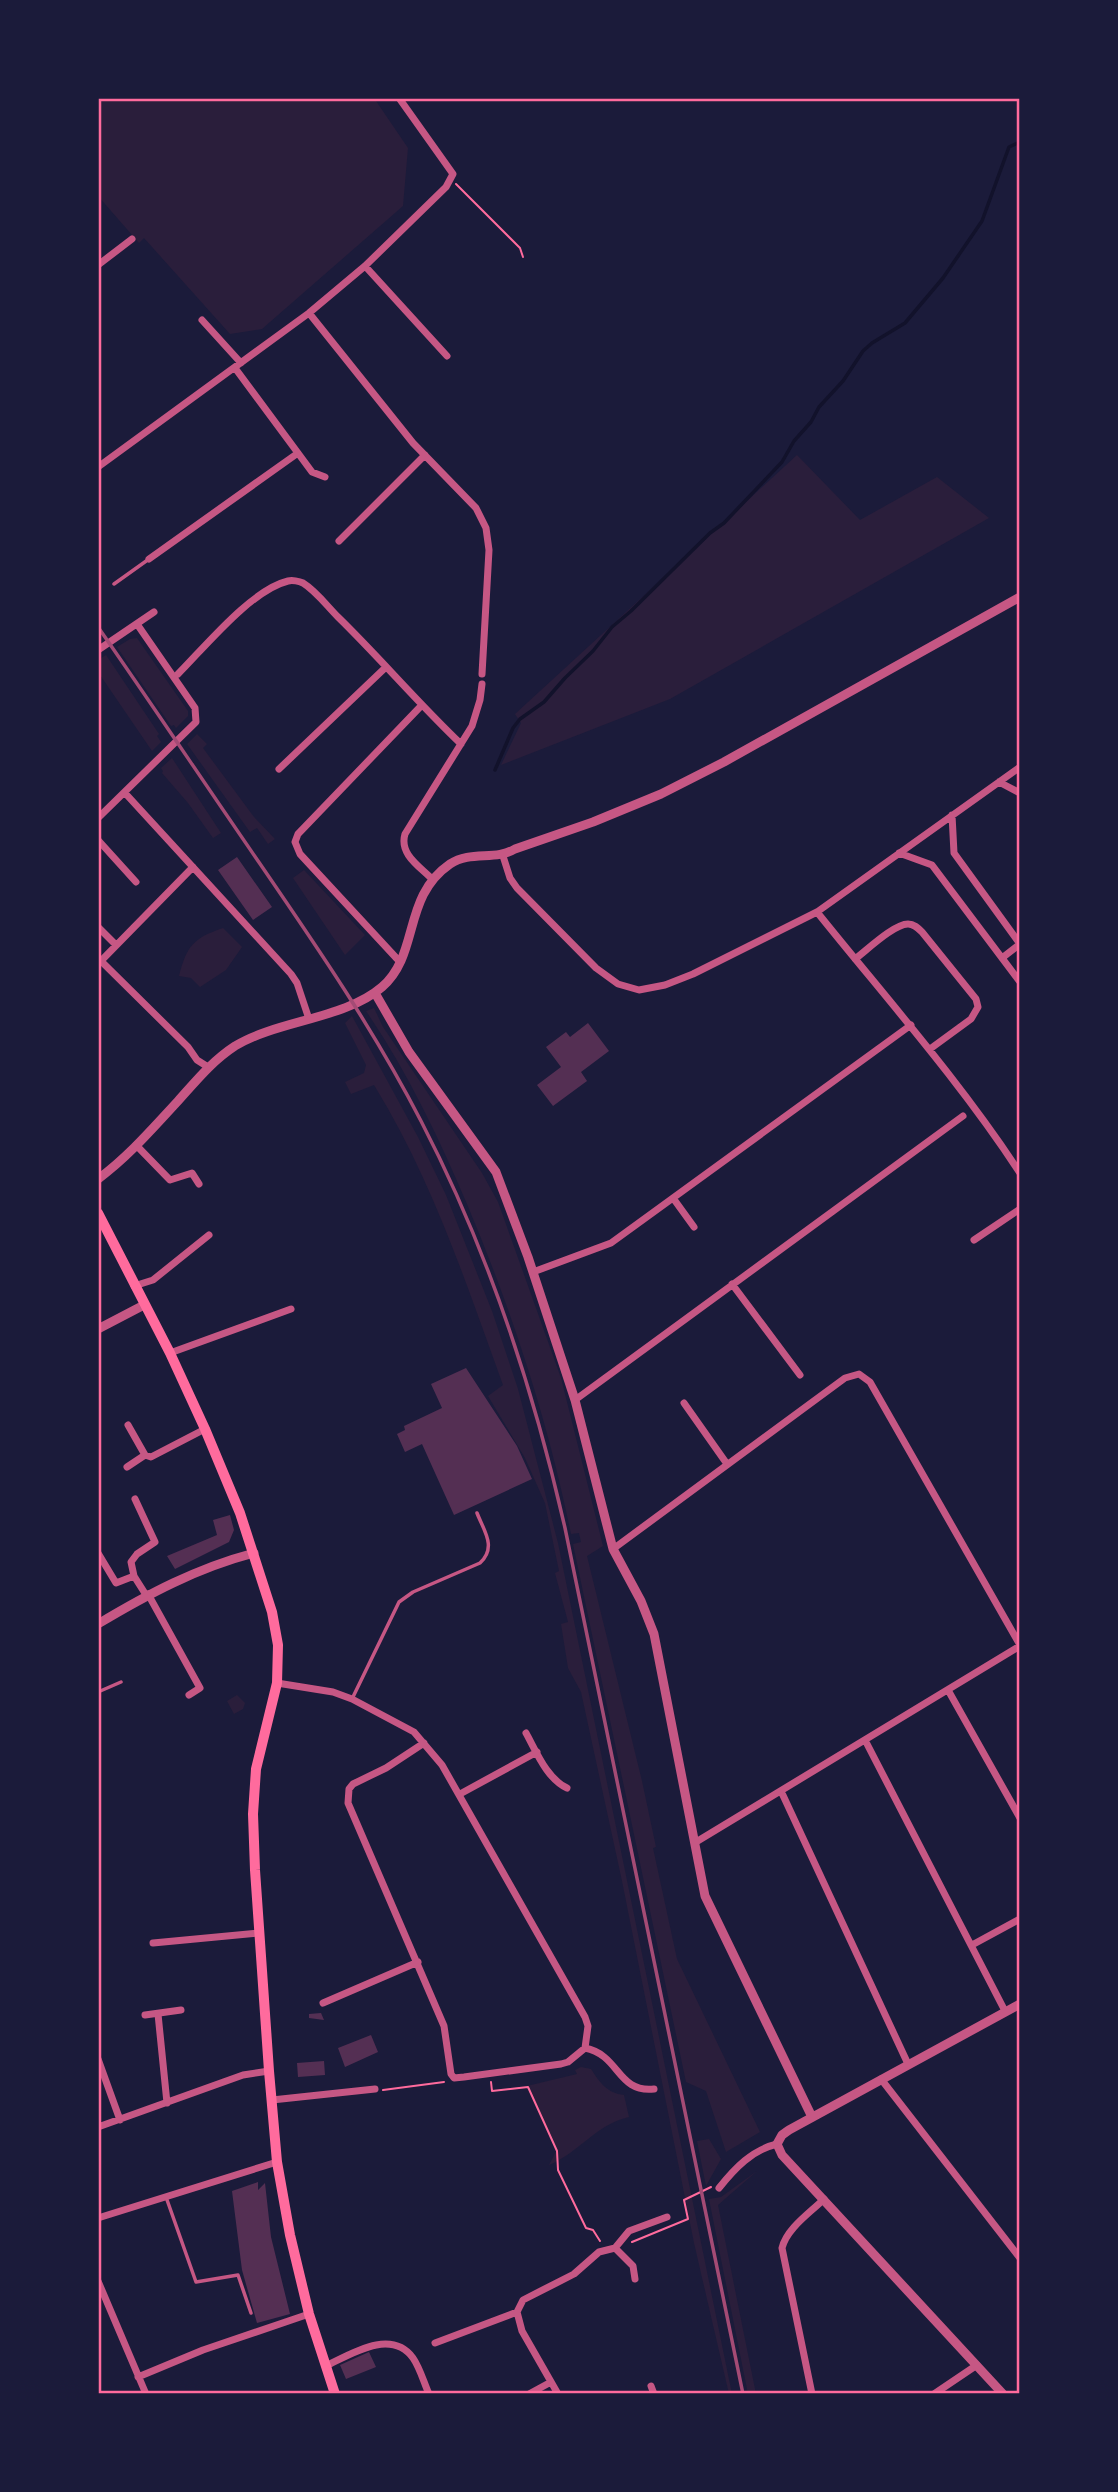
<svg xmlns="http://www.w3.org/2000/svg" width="1118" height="2492" viewBox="0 0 1118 2492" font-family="'Asap Condensed',sans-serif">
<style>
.green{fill:#2a1e3b}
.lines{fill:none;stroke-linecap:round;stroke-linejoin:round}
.stream{stroke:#12122b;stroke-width:3.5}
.building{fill:#542f53}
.path{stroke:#ff6b9d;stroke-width:2}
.service{stroke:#c65784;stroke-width:3.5}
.minor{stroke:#c65784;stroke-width:7}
.tertiary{stroke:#c65784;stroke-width:9}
.primary{stroke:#ff6b9d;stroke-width:10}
.rail{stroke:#a44b75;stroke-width:3.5}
.neatline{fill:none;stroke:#ff6b9d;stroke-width:2.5}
</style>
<rect width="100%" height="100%" fill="#1b1b3a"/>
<path class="green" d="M98,98H374L408,148L403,206L262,329L230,334L144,238L139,243L98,196Z
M797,455L860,520L937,477L989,518L670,699L501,765L521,723L515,714Z
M137,638L188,711V716L176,728L174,725L171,726L117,647L130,639Z
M106,655L159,734L157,736L161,742L152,751L98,672V660Z
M197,734L207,744L203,748L254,817L275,839L268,844L257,828L250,832L187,744Z
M172,758L221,833L213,838L188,803L162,773L163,771L161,768Z
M304,870L365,935L345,955L293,878Z
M223,928L242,947L226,970L200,987L191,978L179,976C187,945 194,938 223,928Z
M374,1008L383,1027L482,1173L498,1202L561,1378L603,1546L587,1556L642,1781L656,1847L653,1848L677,1959L760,2132L726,2152L706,2091L686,2082L573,1544L581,1542L579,1533L571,1534C548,1421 512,1311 467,1204C439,1138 407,1071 366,1011Z
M352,1016L418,1137L446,1195L492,1311L518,1389L558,1543L732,2394H729L694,2243L622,1881L581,1692L568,1668L561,1624L568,1622L555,1573L559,1571L545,1503L525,1458L488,1396L503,1385C466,1283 432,1179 374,1085L351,1094L345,1082L364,1073L366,1065L345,1023Z
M237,1695L245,1703L243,1709L234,1714L227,1701Z
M581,2067L591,2069C600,2083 607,2093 624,2095L629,2117C595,2125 580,2152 549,2165L557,2150L527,2086L577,2074L575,2070Z
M709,2139L721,2159L706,2186L697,2141Z
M757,2171L718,2205L756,2394H748L709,2199L721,2197Z"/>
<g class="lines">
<path class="stream" d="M495,770L513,728L520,719L544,702L565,678L593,651L612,627L631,611L710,533L724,523L782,462L794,441L811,422L819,407L843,381L863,351L872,343L905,323L943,278L982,221L1009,147L1020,142"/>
</g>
<path class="building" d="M237,857L272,907L253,920L218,870Z
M588,1023L609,1051L581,1072L587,1081L553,1106L537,1085L561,1067L546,1047L566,1032L570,1037Z
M466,1368L517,1446L532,1479L454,1515L422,1444L405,1452L397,1434L405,1430L404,1426L442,1408L431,1384Z
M230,1515L234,1530L229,1542L175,1569L167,1556L217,1535L213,1520Z
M321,2013L324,2020L309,2018V2014Z
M371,2035L378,2052L345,2067L338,2048Z
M324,2061L325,2075L298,2077L297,2063Z
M258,2182V2190L265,2183L271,2237L290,2314L257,2323L242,2270L232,2191Z
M369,2352L376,2367L346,2379L340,2365Z"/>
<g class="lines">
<path class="path" d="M456,184L520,248L523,257
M491,2082L492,2091L528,2087L557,2151L558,2170L586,2228L593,2230L600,2241
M383,2090L444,2082
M632,2242L688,2219L684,2200L711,2187"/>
<path class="service" d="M114,584L149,559
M98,1692L121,1682
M352,1699L399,1602L413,1592L480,1563C497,1547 484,1531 477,1513
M166,2197L196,2282L238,2275L251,2313"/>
<path class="minor" d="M98,265L132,239
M365,266L447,356
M309,313L413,443L476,508L486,528L489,550L482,674
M202,320L241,363
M235,368L312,472L325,477
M98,467L309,313L365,266L446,187L453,174L399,98
M339,541L425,455
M149,559L298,453
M98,650L154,612
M178,674C205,647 251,590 288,581C292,580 299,581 303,583C316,591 327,606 338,617C380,658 418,703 461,744
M279,769L386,667
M999,782L1020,793
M125,793L291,974L297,983L309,1019
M952,815L954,853L1020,944
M98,818L196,722L195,708L137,624
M98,840L136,882
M899,853L932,865L1020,982
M503,856L510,878L517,888L596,968L618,984L639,990L665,985L693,974L817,912L1020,767
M432,879C419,866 399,854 405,834L472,726L480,700L482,684
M817,912C886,998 959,1080 1020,1173
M98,927L116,945
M1002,958L1020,944
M855,959C867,950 894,924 908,924C914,924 918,928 922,932L976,999L978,1007L971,1019L930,1049
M101,961L188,1047L197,1060L208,1067
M400,962L300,854L295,842L298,834L421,706
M98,964L193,867
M136,1145L170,1180L192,1173L199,1184
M673,1198L694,1227
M974,1240L1020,1209
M533,1272L611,1243L911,1025
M732,1284L800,1375
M134,1286L153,1280L209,1235
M170,1353L291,1309
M575,1400L963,1116
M684,1403L727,1464
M128,1425L145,1455L151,1457L205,1429
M127,1467L145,1455
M135,1499L155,1542L137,1554L131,1562L134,1576L146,1595
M613,1549L845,1378L859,1374L870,1382L1020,1645
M98,1553L116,1583L134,1576
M148,1594L200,1688L189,1695
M277,1683L333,1692L352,1699L414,1732L442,1765L585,2017L588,2026L585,2048L568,2062L561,2064L464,2077L454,2078L451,2074L444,2026L348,1803L349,1789L353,1784L386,1768L424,1743
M948,1690L1020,1818
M526,1733C536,1751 547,1779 567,1788
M865,1740L1005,2011
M781,1791L908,2064
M460,1794L537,1752
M696,1842L1020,1646
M153,1943L259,1933
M972,1945L1020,1919
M323,2003L418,1962
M158,2014L167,2103
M145,2015L181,2010
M585,2048C620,2055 617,2093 654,2089
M98,2059L120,2120
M881,2079L1020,2258
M272,2100L375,2089
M98,2127L243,2075L269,2071
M719,2188C735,2168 752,2150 777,2144
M98,2218L277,2162
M615,2248L629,2231L667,2217
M615,2248L633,2266L635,2279
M98,2281L146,2394
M435,2343L517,2312
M326,2366C351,2354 391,2328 413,2358C420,2368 424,2383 429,2394
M138,2377L203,2350L309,2314
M651,2386L654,2394
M529,2394L551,2382
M558,2394L522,2331L517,2312L523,2300L574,2274L599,2252L615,2248
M812,2394L782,2248C787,2228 810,2213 824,2199
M934,2394L977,2365"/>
<path class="tertiary" d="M375,993L409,1052L496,1172L528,1257L575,1400L613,1549L641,1601L654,1634L705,1896L812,2117
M98,1179C128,1157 153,1128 178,1101C196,1081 212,1061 235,1046C278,1020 345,1019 382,987C420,954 402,897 450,864C471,850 495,861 515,849L593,822L661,794L724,762L1020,597
M98,1329L144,1305
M98,1624C148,1594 197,1568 254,1553
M1003,2394L782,2155L777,2144L782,2135L789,2130L1020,2004"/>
<path class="primary" d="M98,1213L170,1353L205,1429L240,1513L272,1612L278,1645L277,1683L256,1769L253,1814L255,1870L269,2071L277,2162L290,2235L309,2314L335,2394"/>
<path class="rail" d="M98,627C151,703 203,781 256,858C315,944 373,1028 421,1121C488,1250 533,1387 565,1528L743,2394"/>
</g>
<rect width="1118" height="2492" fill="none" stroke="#1b1b3a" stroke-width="200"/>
<rect x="100" y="100" width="918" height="2292" class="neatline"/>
</svg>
